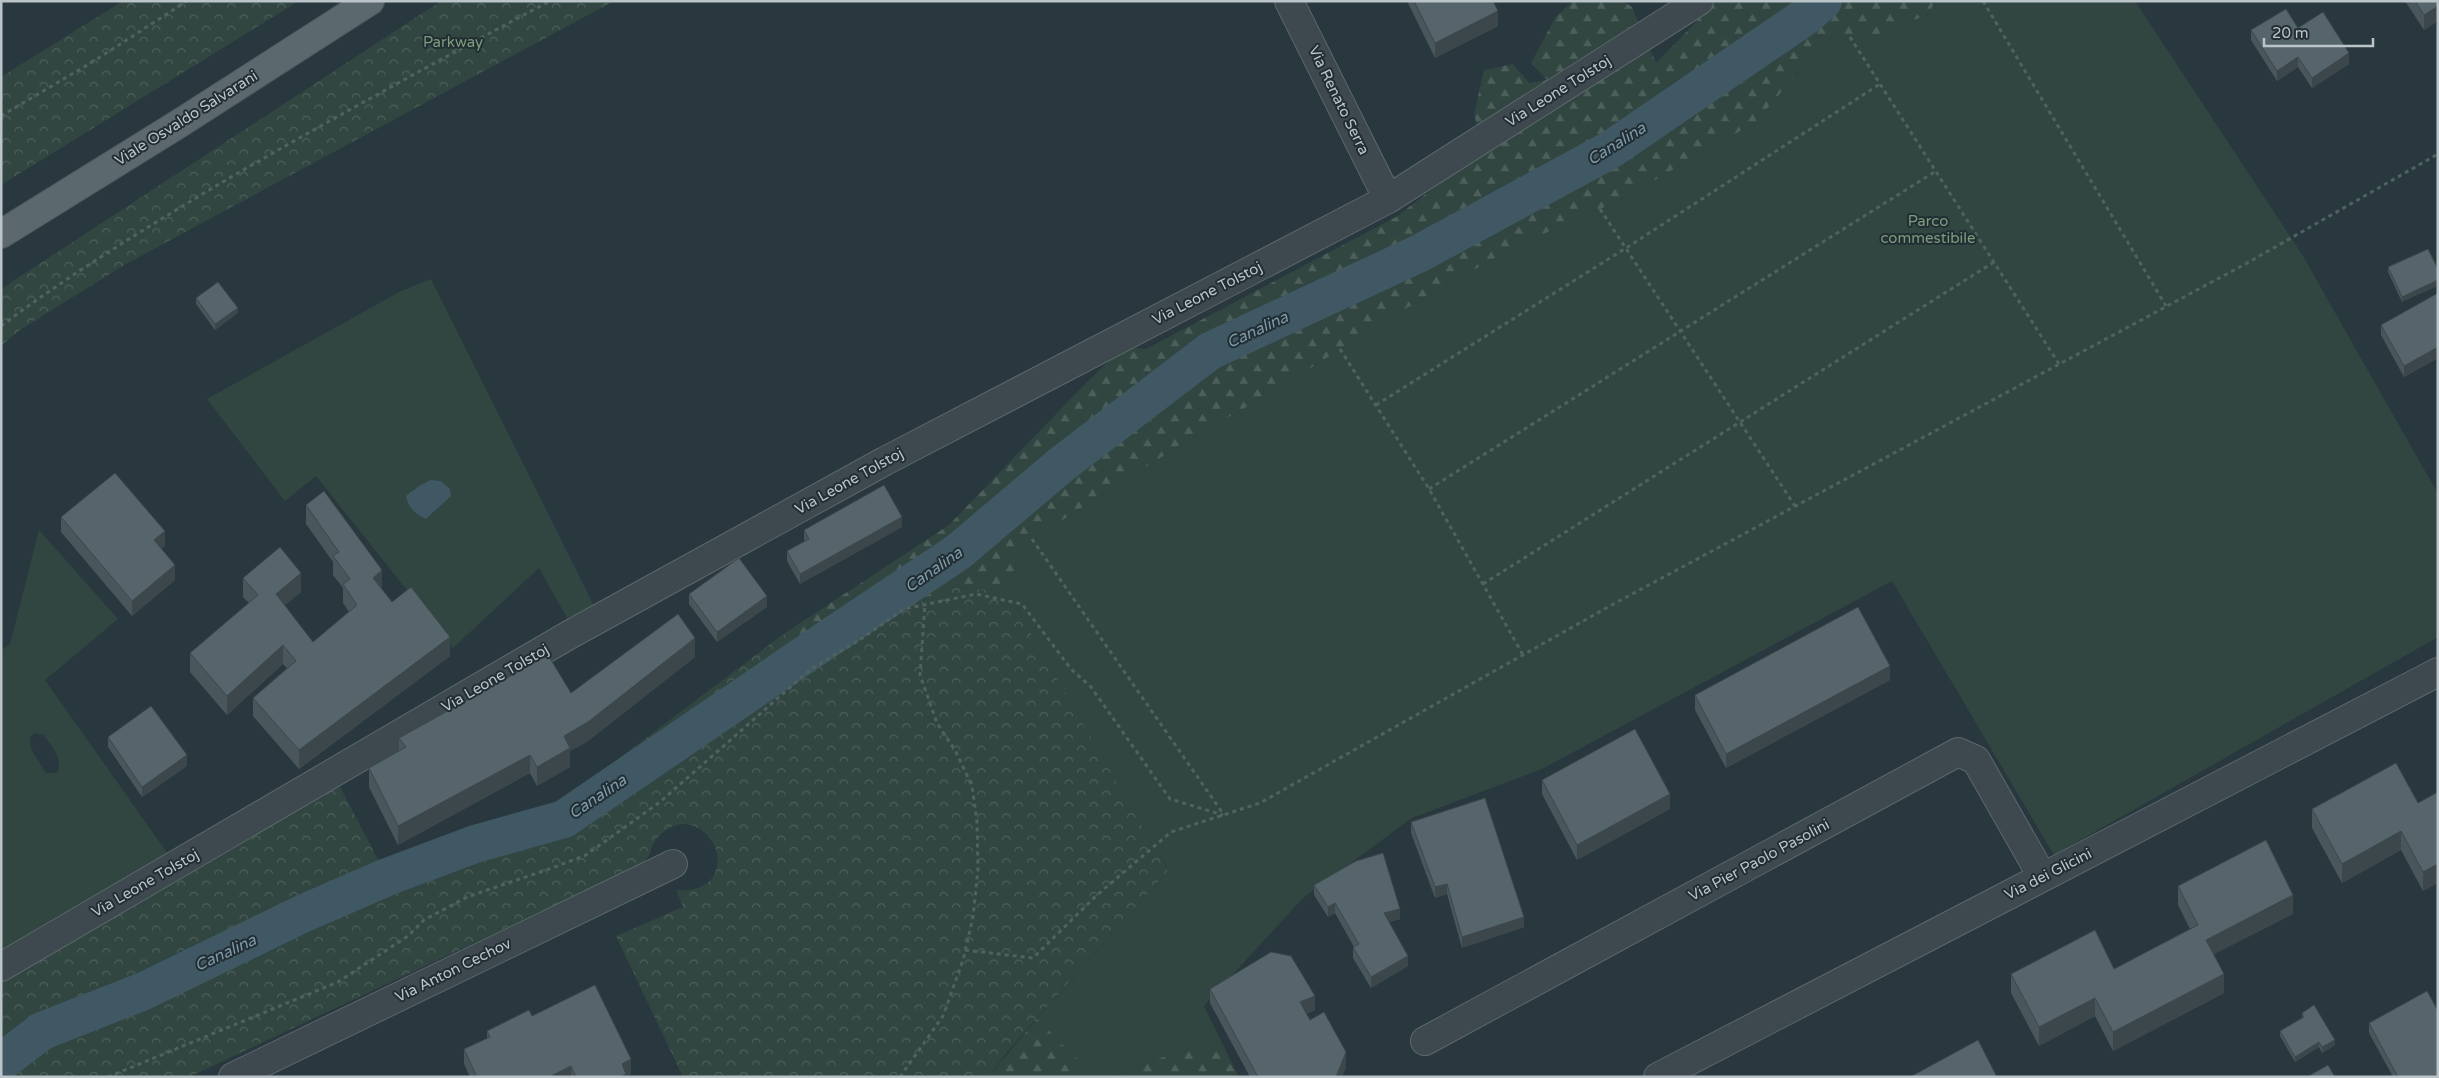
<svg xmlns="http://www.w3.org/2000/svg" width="2439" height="1078" viewBox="0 0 2439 1078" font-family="'Varela Round',sans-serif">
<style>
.green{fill:#314640;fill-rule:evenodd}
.forest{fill:url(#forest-firs)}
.park{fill:url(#park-crowns)}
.water{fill:#3f5863}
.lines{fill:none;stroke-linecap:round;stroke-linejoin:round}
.canal{stroke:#3f5863;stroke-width:38}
.minor-casing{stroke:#5b676c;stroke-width:30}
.major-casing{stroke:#4a555b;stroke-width:30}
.path{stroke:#506260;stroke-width:3;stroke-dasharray:4 4;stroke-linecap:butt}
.minor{stroke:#3d494e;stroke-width:28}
.major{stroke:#5b686e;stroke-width:28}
.wall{fill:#49575c}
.shaded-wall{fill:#3c474b}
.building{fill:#55656b;stroke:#3c474b}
.labels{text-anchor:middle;stroke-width:4;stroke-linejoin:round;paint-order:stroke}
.park-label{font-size:15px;fill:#7c9c7b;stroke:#222e34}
.street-label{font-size:15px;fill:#bac4c9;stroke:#222e34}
.water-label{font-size:16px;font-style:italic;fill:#7e9ba8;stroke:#222e34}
</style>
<defs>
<pattern id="forest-firs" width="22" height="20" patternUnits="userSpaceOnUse" patternTransform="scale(1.25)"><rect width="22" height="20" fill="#314640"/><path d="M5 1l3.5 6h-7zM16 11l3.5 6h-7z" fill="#4d5f5a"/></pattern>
<pattern id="park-crowns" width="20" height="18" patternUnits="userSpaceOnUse" patternTransform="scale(1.25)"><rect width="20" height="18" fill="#314640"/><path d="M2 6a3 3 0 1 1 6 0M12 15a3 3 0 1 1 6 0" fill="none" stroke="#4d5f5a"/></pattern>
</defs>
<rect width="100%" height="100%" fill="#29383e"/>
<path class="green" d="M1935,1H2135L2303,256L2438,494V637L2054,855L1892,581L1542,769L1412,818L1303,898L1204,1006L1222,1043L1173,1053L1112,1077H1095L1037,1019L1168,871L1008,593L1020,547L1190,439L1273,392L1391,317L1516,246L1618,201L1756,122L1826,39L1877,35L1929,14Z
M431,279L594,606L567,618L539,568L453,648L316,476L285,501L207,399L401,291ZM425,481L442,504L432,514L413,489L421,487Z
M39,530L118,619L45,680L168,854L1,955V650L10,644ZM35,733L44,735C51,746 64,759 57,773H46L31,749L30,737Z"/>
<path class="forest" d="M1574,1H1623L1632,7L1656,63L1698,20L1693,1H1935L1929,14L1877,35L1826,39L1756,122L1618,201L1516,246L1391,317L1273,392L1190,439L1020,547L1008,593L953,586L841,641L782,635L949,525L1089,380L1124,347L1146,349L1396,217L1483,150L1474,114L1484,70L1513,64L1529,83L1547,80L1531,63L1556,16Z
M1037,1019L1095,1077H988Z
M1222,1043L1238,1076L1236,1077H1112L1173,1053Z"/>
<path class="park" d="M123,1H299L1,185V77Z
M441,1H614L126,264L20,330L1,346V289Z
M953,586L1008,593L1168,871L1008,1051L988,1077H683L616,936L683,907L676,890C733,896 727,829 685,824C674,823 659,833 654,843C651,847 651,853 648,857C644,863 632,868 625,872L189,1077H1V982L339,785L387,877L559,804L782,635L841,641Z"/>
<path class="water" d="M431,480L441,481L450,489L451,496L426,519C414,513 409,509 406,496C411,491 426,481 431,480Z"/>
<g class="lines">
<path class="canal" d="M1,1062L42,1031L144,991L302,914L387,877L475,844L564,819L835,634L958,552L1062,464L1210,351L1420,253L1610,150L1806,16L1823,1"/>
<g class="minor-casing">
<path id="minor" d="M1289,1L1388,199
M1,967L569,635L885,461L1388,199L1699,1
M1425,1041L1958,752L1976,760L2042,876
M233,1077L673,864
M1658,1077L2438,672"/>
</g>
<g class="major-casing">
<path id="major" d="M1,234L180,123L370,1"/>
</g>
<path class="path" d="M1983,1L2166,306
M1850,37L2059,364
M1,116L94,61L187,1
M1600,209L1795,506
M1,326C73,272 149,226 226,180C333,118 441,59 550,1
M1340,349L1429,489L1523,655
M1376,405L1626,248L1880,84
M1429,489L1936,171
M1032,539L1224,815
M1483,584L1994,262
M965,950L1033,958L1097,895L1171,832L1260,803L1608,607L2249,262L2438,154
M108,1077L338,982L408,936L424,920L467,897L552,868L586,855L660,802L811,669L861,639L904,609L976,594L1022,604L1071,669L1091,687L1170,799L1223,815
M900,1077L943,1016L963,960L973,917L978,869L977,822L972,786L956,752L937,723L920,675L925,604"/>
<use href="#minor" class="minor"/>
<use href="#major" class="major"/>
</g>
<path class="wall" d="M1407,1H1493L1498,26L1435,58Z
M2405,1H2438V21L2424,30Z
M2298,28L2349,64L2312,88L2298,67L2277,81L2251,40V30Z
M2388,267L2438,269L2402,302L2388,272Z
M2438,293V358L2404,377L2381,335V325Z
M196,298L238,313L215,330L196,304Z
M306,505L382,589L392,602L450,656L299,769L253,716V698L287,668L283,664L227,715L190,672V653L249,603L243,597V578L301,592L284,605L313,642L349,612L343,603V588L333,575V562L306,524Z
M61,517L165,546L161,549L175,580L132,616L61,532Z
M902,527L800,584L787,561V551L805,541L804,540V530Z
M689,594L767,607L717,642L689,604Z
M695,657L588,741L570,751V767L537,786L530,773L398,845L369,787V768L399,751V738L571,693Z
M1890,680L1726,768L1695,710V695Z
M108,737L187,766L142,797L108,747Z
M1542,780L1670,809L1577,860L1542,794Z
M2438,792V883L2423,891L2401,850L2342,883L2312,828V809L2418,803Z
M1411,822L1524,927L1462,948L1447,894L1435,898L1411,833Z
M1314,885L1400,919L1389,922L1408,966L1371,988L1353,958V947H1354L1335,913L1328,917L1314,895Z
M2178,886L2293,914L2214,954L2224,993L2113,1051L2095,1016L2039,1046L2011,993V974L2114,969L2190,929L2178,905Z
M1210,989L1315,1010L1306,1014L1310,1020L1346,1067L1342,1077H1250L1210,1003Z
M2302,1013L2335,1045L2322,1053L2319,1047L2295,1062L2280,1036V1031L2302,1018Z
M532,1016L631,1074L626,1077H470L464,1064V1049L487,1038V1031Z
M2369,1023L2438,1077H2393L2369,1033Z"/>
<path class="shaded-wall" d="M2438,6V21L2424,30V15Z
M1498,11V26L1435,58V43Z
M2349,53V64L2312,88V78Z
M2298,57V67L2277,81V71Z
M2438,280V286L2402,302V297Z
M238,308V313L215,330V324Z
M2438,347V358L2404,377V366Z
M902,517V527L800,584V574Z
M165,531V546L154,555V540Z
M175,565V580L132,616V601Z
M382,570V589L373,578Z
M301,573V592L276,613V594Z
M767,596V607L717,642V632Z
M450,637V656L299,769V750Z
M695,638V657L588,741L570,751V767L537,786V767L564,736Z
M283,645V664L227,715V696Z
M1890,666V680L1726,768V754Z
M187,755V766L142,797V787Z
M530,755V773L398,845V826Z
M1670,794V809L1577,860V845Z
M2401,831V850L2342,883V864Z
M2438,864V883L2423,891V872Z
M1447,884V894L1435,898V887Z
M2293,895V914L2206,958V940Z
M1335,903V913L1328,917V907Z
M1400,909V919L1384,924V913Z
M1524,917V927L1462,948V937Z
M1408,956V966L1371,988V977Z
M2224,974V993L2113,1051V1032Z
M1315,996V1010L1300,1017V1002Z
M2095,998V1016L2039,1046V1027Z
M2335,1040V1045L2322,1053V1047Z
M2319,1042V1047L2295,1062V1057Z
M1346,1052V1067L1342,1077H1336Z
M631,1059V1074L626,1077H620L622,1064Z
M571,1066V1077H549Z"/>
<path class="building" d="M1414,1H1493L1498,11L1435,43Z
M2415,1H2438V6L2424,15Z
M2286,9L2298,28L2323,12L2349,53L2312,78L2298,57L2277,71L2251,30Z
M2428,249L2438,269V280L2402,297L2388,267Z
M218,282L238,308L215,324L196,298Z
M2438,293V347L2404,366L2381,325Z
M115,473L165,531L154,540L175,565L132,601L61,517Z
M884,485L902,517L800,574L787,551L809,539L804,530Z
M324,491L382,570L373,578L392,602L411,587L450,637L299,750L253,698L296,661L283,645L227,696L190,653L258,595L243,578L280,547L301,573L276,594L313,642L357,605L343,584L350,579L333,556L339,552L306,505Z
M739,558L767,596L717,632L689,594Z
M1858,607L1890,666L1726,754L1695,695Z
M678,614L695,638L588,722L564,736L570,748L537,767L530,755L398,826L369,768L406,747L399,738L548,655L571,693Z
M151,706L187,755L142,787L108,737Z
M1635,729L1670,794L1577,845L1542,780Z
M2396,763L2418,803L2438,792V864L2423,872L2401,831L2342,864L2312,809Z
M1485,798L1524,917L1462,937L1447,884L1435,887L1411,822Z
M2266,840L2293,895L2206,940L2224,974L2113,1032L2095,998L2039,1027L2011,974L2095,930L2114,969L2198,925L2178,886Z
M1383,853L1400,909L1384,913L1408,956L1371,977L1353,947L1359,944L1335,903L1328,907L1314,885L1356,861Z
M1271,952L1291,956L1315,996L1300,1002L1310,1020L1324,1012L1346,1052L1336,1077H1258L1210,989Z
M595,985L631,1059L622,1064L626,1074L620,1077H576L571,1066L549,1077H477L464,1049L490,1037L487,1031L529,1010L532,1016Z
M2427,991L2438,1011V1077H2398L2369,1023Z
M2314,1005L2335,1040L2322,1047L2319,1042L2295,1057L2280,1031L2304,1017L2302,1013Z
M1978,1040L1997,1077H1910Z
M2328,1065L2335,1077H2307Z"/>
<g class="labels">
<g class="park-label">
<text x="453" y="47">Parkway</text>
<text x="1928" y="226">Parco<tspan x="1928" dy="17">commestibile</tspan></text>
</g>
<g class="street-label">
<text transform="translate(1558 91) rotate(-32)" y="5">Via Leone Tolstoj</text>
<text transform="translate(1339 100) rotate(64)" y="5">Via Renato Serra</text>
<text transform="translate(186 118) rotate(-32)" y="5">Viale Osvaldo Salvarani</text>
<text transform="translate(1207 293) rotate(-27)" y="5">Via Leone Tolstoj</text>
<text transform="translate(849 481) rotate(-29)" y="5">Via Leone Tolstoj</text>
<text transform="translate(495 678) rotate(-30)" y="5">Via Leone Tolstoj</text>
<text transform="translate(1759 860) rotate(-28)" y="5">Via Pier Paolo Pasolini</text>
<text transform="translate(2048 874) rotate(-27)" y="5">Via dei Glicini</text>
<text transform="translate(145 883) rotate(-30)" y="5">Via Leone Tolstoj</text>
<text transform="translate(453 970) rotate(-26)" y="5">Via Anton Cechov</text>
</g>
<g class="water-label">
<text transform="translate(1616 143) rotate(-32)" y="6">Canalina</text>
<text transform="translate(1257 329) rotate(-25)" y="6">Canalina</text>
<text transform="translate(933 569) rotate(-35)" y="6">Canalina</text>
<text transform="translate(597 796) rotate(-34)" y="6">Canalina</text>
<text transform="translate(225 952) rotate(-25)" y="6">Canalina</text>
</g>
</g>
<rect width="2439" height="1078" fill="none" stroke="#bac4c9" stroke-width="5"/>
<path d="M2264 38v8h109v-8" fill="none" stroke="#bac4c9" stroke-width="2.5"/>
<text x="2272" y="38" font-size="15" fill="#bac4c9" stroke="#222e34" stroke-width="4" paint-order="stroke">20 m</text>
</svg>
